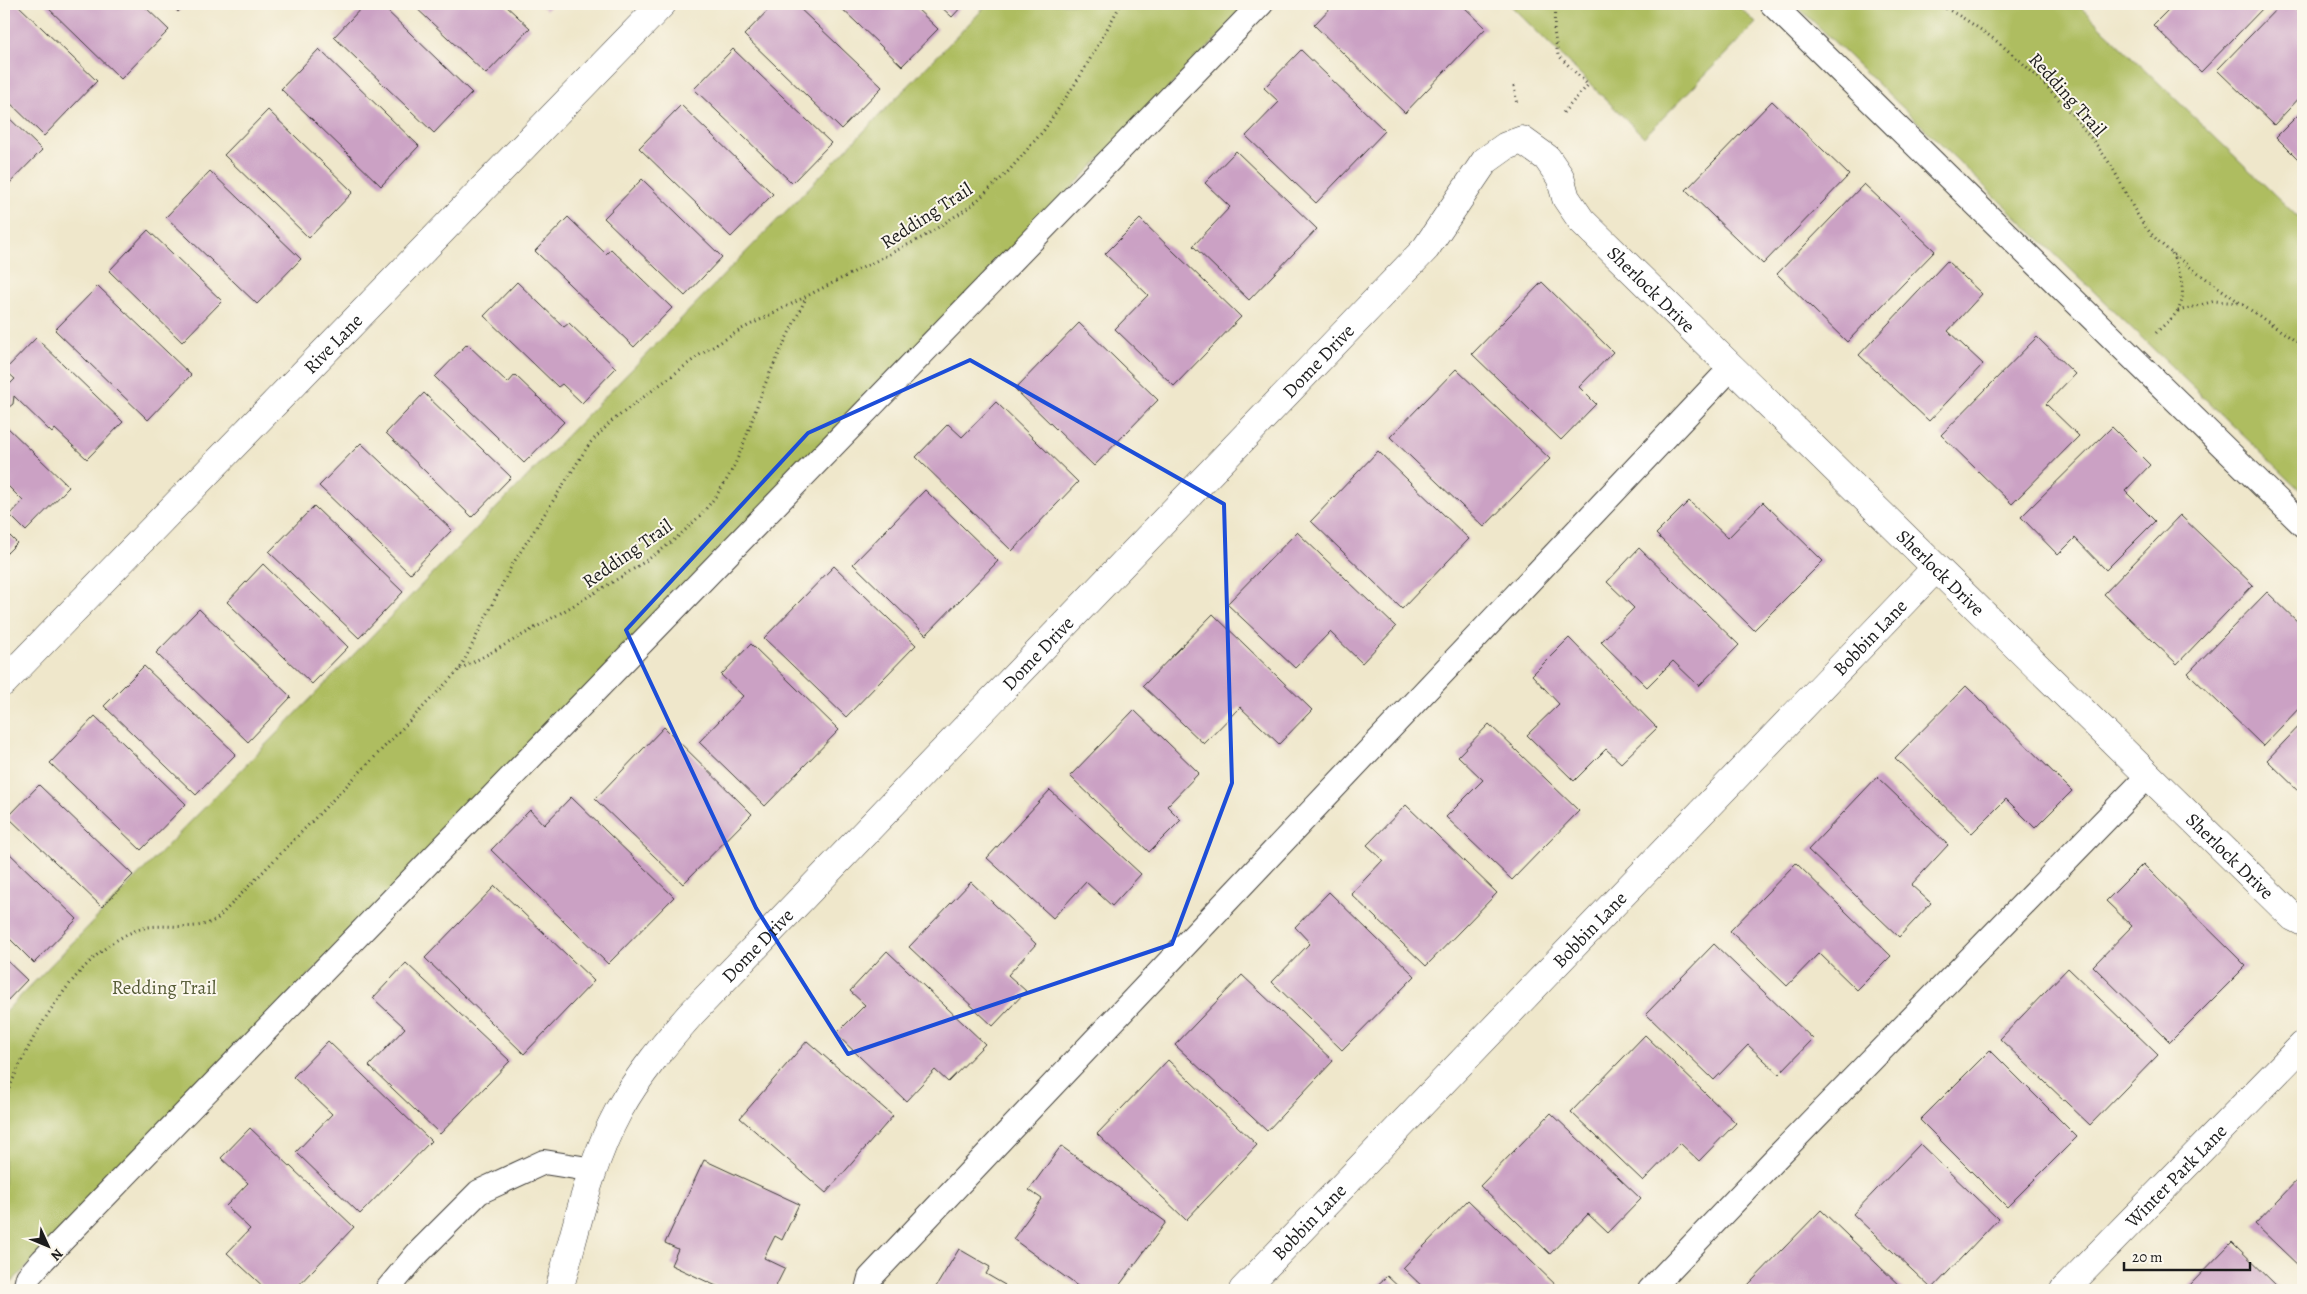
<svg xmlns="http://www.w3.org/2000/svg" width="2307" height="1294" viewBox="0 0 2307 1294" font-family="Alegreya,serif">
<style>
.green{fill:#aebd60;stroke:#656c3e}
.building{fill:#cba1c4}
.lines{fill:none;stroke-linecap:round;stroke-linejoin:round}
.lane-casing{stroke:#3c3a36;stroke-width:26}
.street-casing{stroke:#3c3a36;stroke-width:29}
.path{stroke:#3c3a36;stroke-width:3;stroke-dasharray:1 4;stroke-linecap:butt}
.lane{stroke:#fff;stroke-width:24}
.street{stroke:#fff;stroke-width:28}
.marked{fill:none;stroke:#1d4ed8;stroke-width:4;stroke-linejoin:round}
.labels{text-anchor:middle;stroke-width:4;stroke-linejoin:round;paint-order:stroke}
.street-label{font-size:19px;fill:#1c1c1c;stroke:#fbf7ec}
.park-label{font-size:19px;fill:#565c37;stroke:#fbf7ec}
</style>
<rect width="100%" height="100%" fill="#fbf7ec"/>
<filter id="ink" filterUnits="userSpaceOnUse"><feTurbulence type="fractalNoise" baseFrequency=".02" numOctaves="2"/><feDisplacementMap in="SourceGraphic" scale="10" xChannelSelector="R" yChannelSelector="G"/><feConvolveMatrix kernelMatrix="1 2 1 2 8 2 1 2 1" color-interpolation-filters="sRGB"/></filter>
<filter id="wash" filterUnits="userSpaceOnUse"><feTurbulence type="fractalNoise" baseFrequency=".0096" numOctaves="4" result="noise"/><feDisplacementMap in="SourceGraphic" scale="20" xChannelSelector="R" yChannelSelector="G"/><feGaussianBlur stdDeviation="1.12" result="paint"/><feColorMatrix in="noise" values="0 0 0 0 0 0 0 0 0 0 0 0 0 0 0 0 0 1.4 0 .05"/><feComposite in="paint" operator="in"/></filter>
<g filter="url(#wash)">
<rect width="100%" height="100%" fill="#efe7cb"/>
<path class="green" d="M988,4H1250L4,1290V1013Z
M1511,4H1736L1756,23L1644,137L1510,5Z
M1795,4H2077L2303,222V493Z"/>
<g id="blocks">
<path class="building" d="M4,4H17L97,81L44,136L4,97Z
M44,4H142L169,30L121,79Z
M170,4H186L178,12Z
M365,4H380L472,93L434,133L334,37Z
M412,4H504L530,28L486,74Z
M540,4H553L546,10Z
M774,4H795L882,87L841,129L744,35Z
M837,4H912L938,29L902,66Z
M938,4H964L952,17Z
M1334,4H1461L1486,28L1405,113L1314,25Z
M2174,4H2267L2201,72L2153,25Z
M2281,4H2291L2303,16V94L2274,125L2217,70Z
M319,49L419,146L381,186L281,89Z
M733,49L831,143L792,183L694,89Z
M1301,50L1385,131L1316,203L1246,136L1279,102L1264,88Z
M1772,101L1849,175L1763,264L1686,190Z
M681,105L773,194L731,237L639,148Z
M268,110L353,192L309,238L224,155Z
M2303,110V164L2276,137Z
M4,113L42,150L4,189Z
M1236,151L1317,229L1249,300L1193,246L1230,207L1205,183Z
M210,171L301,259L257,304L166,217Z
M642,179L722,257L685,296L604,218Z
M1864,184L1935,251L1847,342L1777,274Z
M568,217L606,254L611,249L672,308L634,347L535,251Z
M1140,219L1241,317L1174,386L1115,329L1148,295L1105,254Z
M148,230L222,301L182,342L109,271Z
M1947,261L1982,294L1948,331L1983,364L1929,421L1859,355Z
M517,282L564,327L569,323L616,368L582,403L562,384L558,387L484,316Z
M1542,282L1613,352L1579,387L1596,404L1561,440L1472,354Z
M98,286L191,375L148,420L55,330Z
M1079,323L1158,400L1094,466L1015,389Z
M2037,337L2075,374L2046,404L2079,436L2012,504L1941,435Z
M36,338L123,422L87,459L55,429L52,433L14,396L13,404L4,411V390L15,379L5,370Z
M467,344L508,383L515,375L564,422L524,463L435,377Z
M1456,369L1550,459L1484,527L1390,437Z
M424,393L511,477L472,517L386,433Z
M996,402L1078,482L1012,551L916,457L948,424L962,437Z
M4,424L69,487L26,531L10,515L23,501L8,486L4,490Z
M2112,427L2150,465L2125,491L2155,521L2106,570L2075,538L2058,555L2021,517Z
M361,443L452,530L410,574L319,486Z
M1378,451L1469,539L1402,609L1311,521Z
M925,490L998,561L926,635L853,564Z
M1689,501L1728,538L1763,502L1823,561L1754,630L1656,534Z
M314,506L403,592L359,638L269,552Z
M2180,515L2253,585L2177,664L2104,594Z
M4,530L17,543L4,556Z
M1297,532L1396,627L1362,663L1330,632L1295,668L1227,604Z
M1639,548L1739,645L1699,686L1673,661L1647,687L1601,642L1634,608L1607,582Z
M263,564L348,647L312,684L227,602Z
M834,566L916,645L846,717L764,638Z
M2267,592L2303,627V704L2263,746L2188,673Z
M199,609L291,697L248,742L156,653Z
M1213,614L1312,710L1279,744L1240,707L1204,744L1143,686Z
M1569,638L1657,728L1621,763L1606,749L1574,781L1527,735L1559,704L1532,675Z
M751,644L839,730L765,806L699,742L743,696L721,675Z
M144,666L236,754L196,795L104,706Z
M1966,686L2072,791L2035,828L2006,799L1972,833L1895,758Z
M1134,710L1199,773L1167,806L1181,820L1149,852L1070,776Z
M95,716L186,804L141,850L50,763Z
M2303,722V795L2267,760Z
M1489,724L1579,811L1512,880L1446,817L1483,780L1458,756Z
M664,727L752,814L683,884L595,799Z
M1877,777L1948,845L1911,885L1931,903L1899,937L1808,850Z
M39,785L133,875L102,907L8,817Z
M1050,790L1141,874L1112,906L1086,882L1053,918L987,858Z
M571,797L674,897L608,964L491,850L530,810L544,825Z
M1406,805L1497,893L1426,966L1351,894L1383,860L1367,845Z
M4,848L77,919L34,963L4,933Z
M1796,863L1891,956L1857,990L1819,953L1787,986L1730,931Z
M2143,864L2246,966L2170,1042L2093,966L2132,926L2106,901Z
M971,882L1036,944L1008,975L1026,991L993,1026L909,947Z
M495,886L594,981L524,1054L425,958Z
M1329,892L1415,976L1342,1050L1272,982L1310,943L1295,927Z
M1714,944L1813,1039L1779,1074L1748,1045L1714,1080L1646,1014Z
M887,951L985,1044L948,1082L935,1070L906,1101L836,1034L865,1005L850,991Z
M4,958L27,980L4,1004Z
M406,963L510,1061L440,1134L369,1066L405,1028L373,998Z
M2068,968L2158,1055L2090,1125L2000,1039Z
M1242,975L1333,1061L1267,1131L1175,1045Z
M1645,1035L1736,1123L1699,1161L1680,1143L1643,1181L1571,1112Z
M328,1041L431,1141L360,1214L296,1152L332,1114L293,1077Z
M807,1041L893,1116L826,1193L740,1118Z
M1990,1050L2077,1137L2007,1207L1920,1120Z
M1168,1060L1257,1145L1186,1220L1097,1134Z
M1551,1113L1641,1199L1608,1233L1588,1214L1550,1254L1480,1186Z
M250,1128L354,1227L294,1290H267L227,1253L250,1229L226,1206L248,1183L221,1158Z
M1920,1144L1998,1219L1932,1289L1853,1214Z
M1061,1146L1166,1222L1116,1290H1083L1013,1239L1042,1199L1029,1190Z
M704,1160L799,1204L782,1240L775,1236L764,1258L785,1268L774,1290H725L671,1265L678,1249L665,1243Z
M2301,1176L2303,1178V1270L2255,1224Z
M1468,1200L1561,1290H1426L1403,1268Z
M1821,1210L1904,1290H1754L1748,1285Z
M2232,1242L2281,1290H2185Z
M959,1249L990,1267L986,1274L1005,1285L1002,1290H934Z
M1387,1276L1402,1290H1372Z"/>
</g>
</g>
<g filter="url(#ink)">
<use href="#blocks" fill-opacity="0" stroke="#3c3a36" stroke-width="1"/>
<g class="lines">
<g class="lane-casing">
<path id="lane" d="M1772,4L2303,525
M25,1290L28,1277L43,1260L1261,4
M387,1290L417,1254L479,1192L544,1162L594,1170
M867,1290L870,1278L1731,368
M1650,1290L1774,1160L2149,775"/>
</g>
<g class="street-casing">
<g id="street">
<path id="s1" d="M4,682L662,4"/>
<path id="s2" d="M559,1290C576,1230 589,1165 619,1110C639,1074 664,1045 690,1015L1426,248L1485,161L1506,146L1522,140L1547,158L1560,177L1566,198L1581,220L2293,917L2303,922"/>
<path id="s3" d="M1243,1290L1935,569"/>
<path id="s4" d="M2064,1290L2303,1045"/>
</g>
</g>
<path class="path" d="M1555,4L1554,31L1558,55L1588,85L1562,114
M1937,4C2004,36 2063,98 2106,158C2122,181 2131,209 2148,230C2163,248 2182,261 2200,274C2234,299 2268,322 2303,346
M1514,86L1517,105
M2178,311L2215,301L2238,303
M2156,333C2162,326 2173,319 2178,310C2188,292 2179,271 2172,253
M460,669C504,646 546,622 589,596C638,567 690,537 722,487C742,457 751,420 764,387C777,356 792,327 806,298
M4,1102C25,1044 78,949 140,929C164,921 197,934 218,918L460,669L512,565L590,443L612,421L698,356L742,329L923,237L971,206L1007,173L1044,130L1081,75L1121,4"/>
<use href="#lane" class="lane"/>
<use href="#street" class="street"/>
</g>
</g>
<path class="marked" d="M970,360L1224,504L1232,783L1172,944L848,1054L756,908L626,630L808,433Z"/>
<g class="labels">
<g class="street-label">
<text transform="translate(2068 94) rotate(48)" y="7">Redding Trail</text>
<text transform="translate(926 215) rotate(-33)" y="7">Redding Trail</text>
<text dy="7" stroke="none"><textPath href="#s2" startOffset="1721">Sherlock Drive</textPath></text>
<text dy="7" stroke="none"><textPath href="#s1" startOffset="472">Rive Lane</textPath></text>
<text dy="7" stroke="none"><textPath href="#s2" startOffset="1216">Dome Drive</textPath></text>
<text transform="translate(627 553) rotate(-35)" y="7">Redding Trail</text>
<text dy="7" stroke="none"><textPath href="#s2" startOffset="2126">Sherlock Drive</textPath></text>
<text dy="7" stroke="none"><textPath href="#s3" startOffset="905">Bobbin Lane</textPath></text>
<text dy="7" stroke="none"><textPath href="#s2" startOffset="811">Dome Drive</textPath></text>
<text dy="7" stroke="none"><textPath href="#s2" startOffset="2531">Sherlock Drive</textPath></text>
<text dy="7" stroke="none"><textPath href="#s3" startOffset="500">Bobbin Lane</textPath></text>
<text dy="7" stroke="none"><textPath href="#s2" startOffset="406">Dome Drive</textPath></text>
<text dy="7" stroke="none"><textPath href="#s4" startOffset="160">Winter Park Lane</textPath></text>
<text dy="7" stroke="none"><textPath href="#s3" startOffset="95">Bobbin Lane</textPath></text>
</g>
<g class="park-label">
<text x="164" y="994">Redding Trail</text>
</g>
</g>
<rect width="2307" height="1294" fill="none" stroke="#fbf7ec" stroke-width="20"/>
<g transform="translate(48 1246) rotate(134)" stroke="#fbf7ec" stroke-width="4" paint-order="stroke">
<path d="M0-4L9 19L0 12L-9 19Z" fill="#1c1c1c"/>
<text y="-8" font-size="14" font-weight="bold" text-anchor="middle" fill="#1c1c1c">N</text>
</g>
<path d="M2124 1262v8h126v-8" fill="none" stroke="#1c1c1c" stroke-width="2.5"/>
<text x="2132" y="1262" font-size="15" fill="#1c1c1c" stroke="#fbf7ec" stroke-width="4" paint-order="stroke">20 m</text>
</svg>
